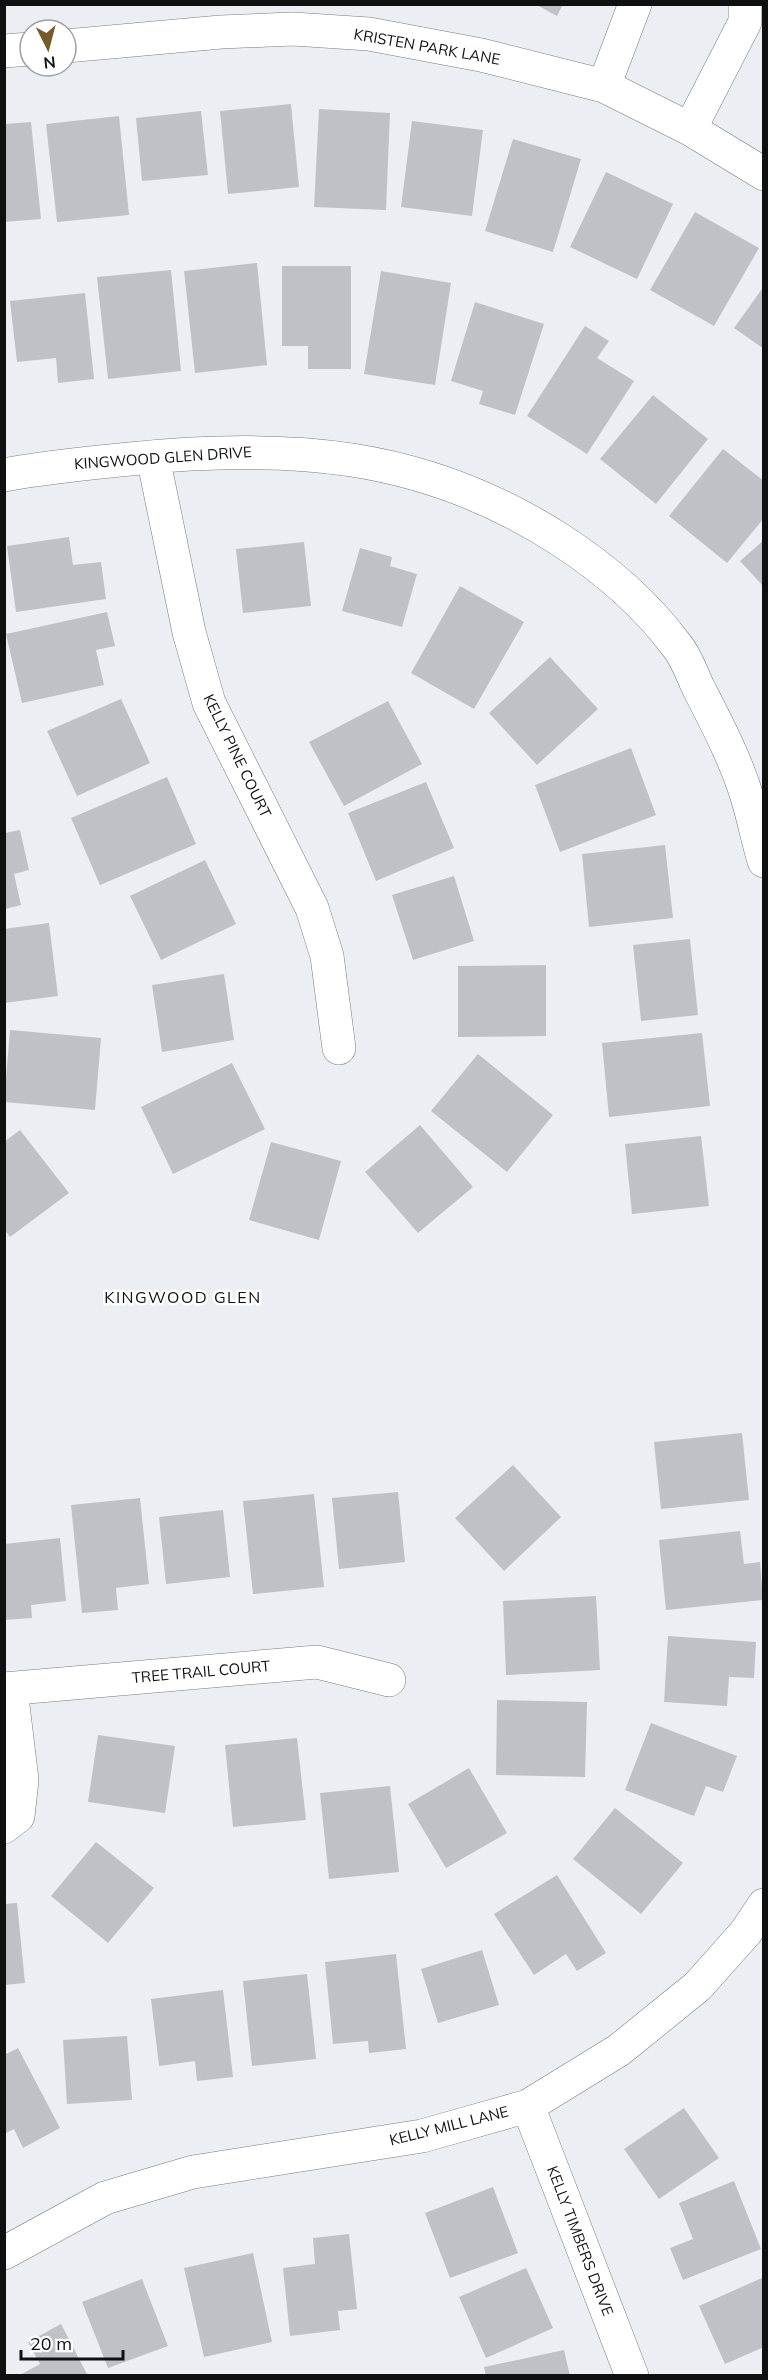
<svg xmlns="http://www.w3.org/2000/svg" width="768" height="2380" viewBox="0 0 768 2380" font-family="Mulish,sans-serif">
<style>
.building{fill:#bec2c6}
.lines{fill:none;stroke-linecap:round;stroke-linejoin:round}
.street-casing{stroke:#787b7f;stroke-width:34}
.street{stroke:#fff;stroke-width:33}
.labels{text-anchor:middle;stroke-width:5;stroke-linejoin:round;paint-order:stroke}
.street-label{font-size:15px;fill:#0e1011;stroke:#fff}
.neighbourhood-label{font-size:16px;letter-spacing:1.5px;fill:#0e1011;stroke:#fff}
</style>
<rect width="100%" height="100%" fill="#ebeff3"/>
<path class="building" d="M535,4H563L557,16Z
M291,104L299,187L228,194L220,111Z
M319,109L390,113L386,210L314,207Z
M201,111L208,175L142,181L136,118Z
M119,116L129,215L57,222L46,124Z
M412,121L483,130L472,216L401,207Z
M31,122L41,219L4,222V124Z
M513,139L581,159L553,252L485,231Z
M606,172L673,204L637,279L570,247Z
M695,212L759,248L714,326L650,290Z
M257,263L267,365L195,373L184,271Z
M282,266H351V369H308V346H282Z
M171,270L181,371L108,379L97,277Z
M381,271L451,283L435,385L364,374Z
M764,286V349L734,328Z
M85,293L94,379L58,383L56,358L17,362L10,301Z
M475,302L544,324L515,415L479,404L483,391L451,381Z
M585,326L609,341L597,358L634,381L587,454L527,416Z
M653,395L708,439L656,504L600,459Z
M723,449L764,481V518L727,563L669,516Z
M69,537L73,565L101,562L106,599L16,612L7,546Z
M764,540V587L740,561Z
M304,542L311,606L243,613L236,549Z
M360,548L392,557L390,566L417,574L402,627L342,611Z
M460,586L524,622L474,709L411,673Z
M107,612L115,646L96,650L104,685L22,703L6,634Z
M550,657L598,709L537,765L489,713Z
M121,699L150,763L77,796L47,731Z
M388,701L422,764L344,806L309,742Z
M631,748L656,815L560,852L535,785Z
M167,777L196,844L100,885L71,818Z
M426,782L454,848L376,881L348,813Z
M20,830L29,870L14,874L21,905L5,909V833Z
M665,845L673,918L589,927L582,854Z
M205,860L236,924L161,960L130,896Z
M454,876L474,941L413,960L392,895Z
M49,923L58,996L4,1003V929Z
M690,939L698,1015L641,1021L633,945Z
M546,965V1036L458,1037V966Z
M224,974L234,1040L162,1052L152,985Z
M10,1030L101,1038L95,1110L4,1102Z
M702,1033L710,1106L609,1117L602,1043Z
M478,1054L553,1115L507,1172L431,1111Z
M232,1063L265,1129L173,1174L141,1107Z
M420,1125L473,1187L418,1233L365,1172Z
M20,1130L69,1193L10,1237L4,1229V1142Z
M701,1136L709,1206L632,1214L625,1144Z
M271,1142L341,1161L319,1240L249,1220Z
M742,1433L749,1500L661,1509L654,1442Z
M513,1465L561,1517L504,1571L455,1518Z
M398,1492L405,1562L339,1569L332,1498Z
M314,1494L324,1587L253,1594L243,1501Z
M140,1498L149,1584L116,1588L118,1610L82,1613L71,1505Z
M223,1510L230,1577L166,1584L159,1517Z
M740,1531L744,1564L760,1562L763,1600L666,1610L659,1540Z
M60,1538L66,1601L31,1605L32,1618L4,1620V1544Z
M596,1596L600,1670L506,1675L503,1601Z
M668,1636L756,1642L754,1678L729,1677L727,1706L664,1702Z
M497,1700L587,1702L585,1777L496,1775Z
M651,1723L737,1756L723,1792L706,1786L694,1816L625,1790Z
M98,1735L175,1746L165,1813L88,1802Z
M297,1738L306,1820L233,1827L225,1745Z
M469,1768L507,1833L446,1868L408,1804Z
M390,1786L399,1872L329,1879L320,1793Z
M615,1808L683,1863L641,1914L573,1859Z
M96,1842L154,1888L108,1943L51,1896Z
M557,1875L606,1953L577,1971L566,1954L534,1975L494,1914Z
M17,1903L25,1983L4,1985V1904Z
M482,1950L499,2005L438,2023L421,1969Z
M396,1954L406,2049L369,2053L368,2041L333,2044L325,1962Z
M307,1974L316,2059L252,2066L243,1981Z
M223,1990L233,2077L197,2081L195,2061L159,2066L151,1999Z
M127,2036L132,2100L67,2104L63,2040Z
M18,2048L60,2128L23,2148L14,2129L4,2134V2055Z
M684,2108L719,2158L659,2199L624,2149Z
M734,2181L761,2249L683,2280L670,2248L693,2239L679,2203Z
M493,2187L518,2253L450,2278L425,2213Z
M349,2234L357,2309L338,2311L340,2330L290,2336L283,2268L315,2264L313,2238Z
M253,2253L272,2342L204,2357L184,2268Z
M526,2268L553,2328L486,2358L459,2297Z
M764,2277V2347L725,2364L699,2306Z
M142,2279L168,2346L108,2368L82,2302Z
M61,2324L88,2376H18L40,2364L28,2342Z
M564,2350L570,2376H486L484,2367Z"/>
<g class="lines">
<g class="street-casing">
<path id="street" d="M66,46L221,32L293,29L369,34L481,55L604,86L690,129L764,174
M4,51L30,49
M604,86L635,4
M690,129L745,22V4
M153,457L189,632L209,703L312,908L327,956L339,1048
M4,475C46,467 88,463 130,459C287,443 422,451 559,539C604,568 645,603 677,646C687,658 692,675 699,689C717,724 737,762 748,800C754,820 758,841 764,861
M4,1689L317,1662L389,1680
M4,1827L18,1816L22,1780L11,1689
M528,2106L632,2376
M4,2253L105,2198L193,2172L422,2136L528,2106L619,2050L698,1986L746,1932L764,1905"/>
</g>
<use href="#street" class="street"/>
</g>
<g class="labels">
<g class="street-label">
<text transform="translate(427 47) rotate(10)" y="5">KRISTEN PARK LANE</text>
<text transform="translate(163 458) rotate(-4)" y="5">KINGWOOD GLEN DRIVE</text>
<text transform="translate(237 756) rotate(64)" y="5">KELLY PINE COURT</text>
<text transform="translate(201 1672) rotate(-5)" y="5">TREE TRAIL COURT</text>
<text transform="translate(449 2126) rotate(-14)" y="5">KELLY MILL LANE</text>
<text transform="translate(580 2241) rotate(69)" y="5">KELLY TIMBERS DRIVE</text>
</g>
<g class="neighbourhood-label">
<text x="183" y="1303">KINGWOOD GLEN</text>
</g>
</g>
<rect width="768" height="2380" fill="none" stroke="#0e1011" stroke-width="12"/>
<g transform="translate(48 48) rotate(174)"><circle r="28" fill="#ffffff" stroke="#9f9fa0" stroke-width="1.5"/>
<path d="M0-4.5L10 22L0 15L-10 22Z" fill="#76592c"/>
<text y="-9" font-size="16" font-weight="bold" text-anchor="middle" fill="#0e1011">N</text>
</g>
<path d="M21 2350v9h102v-9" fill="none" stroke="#0e1011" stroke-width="3"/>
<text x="30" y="2350" font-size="18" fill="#0e1011" stroke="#ffffff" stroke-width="4.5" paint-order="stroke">20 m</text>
</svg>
